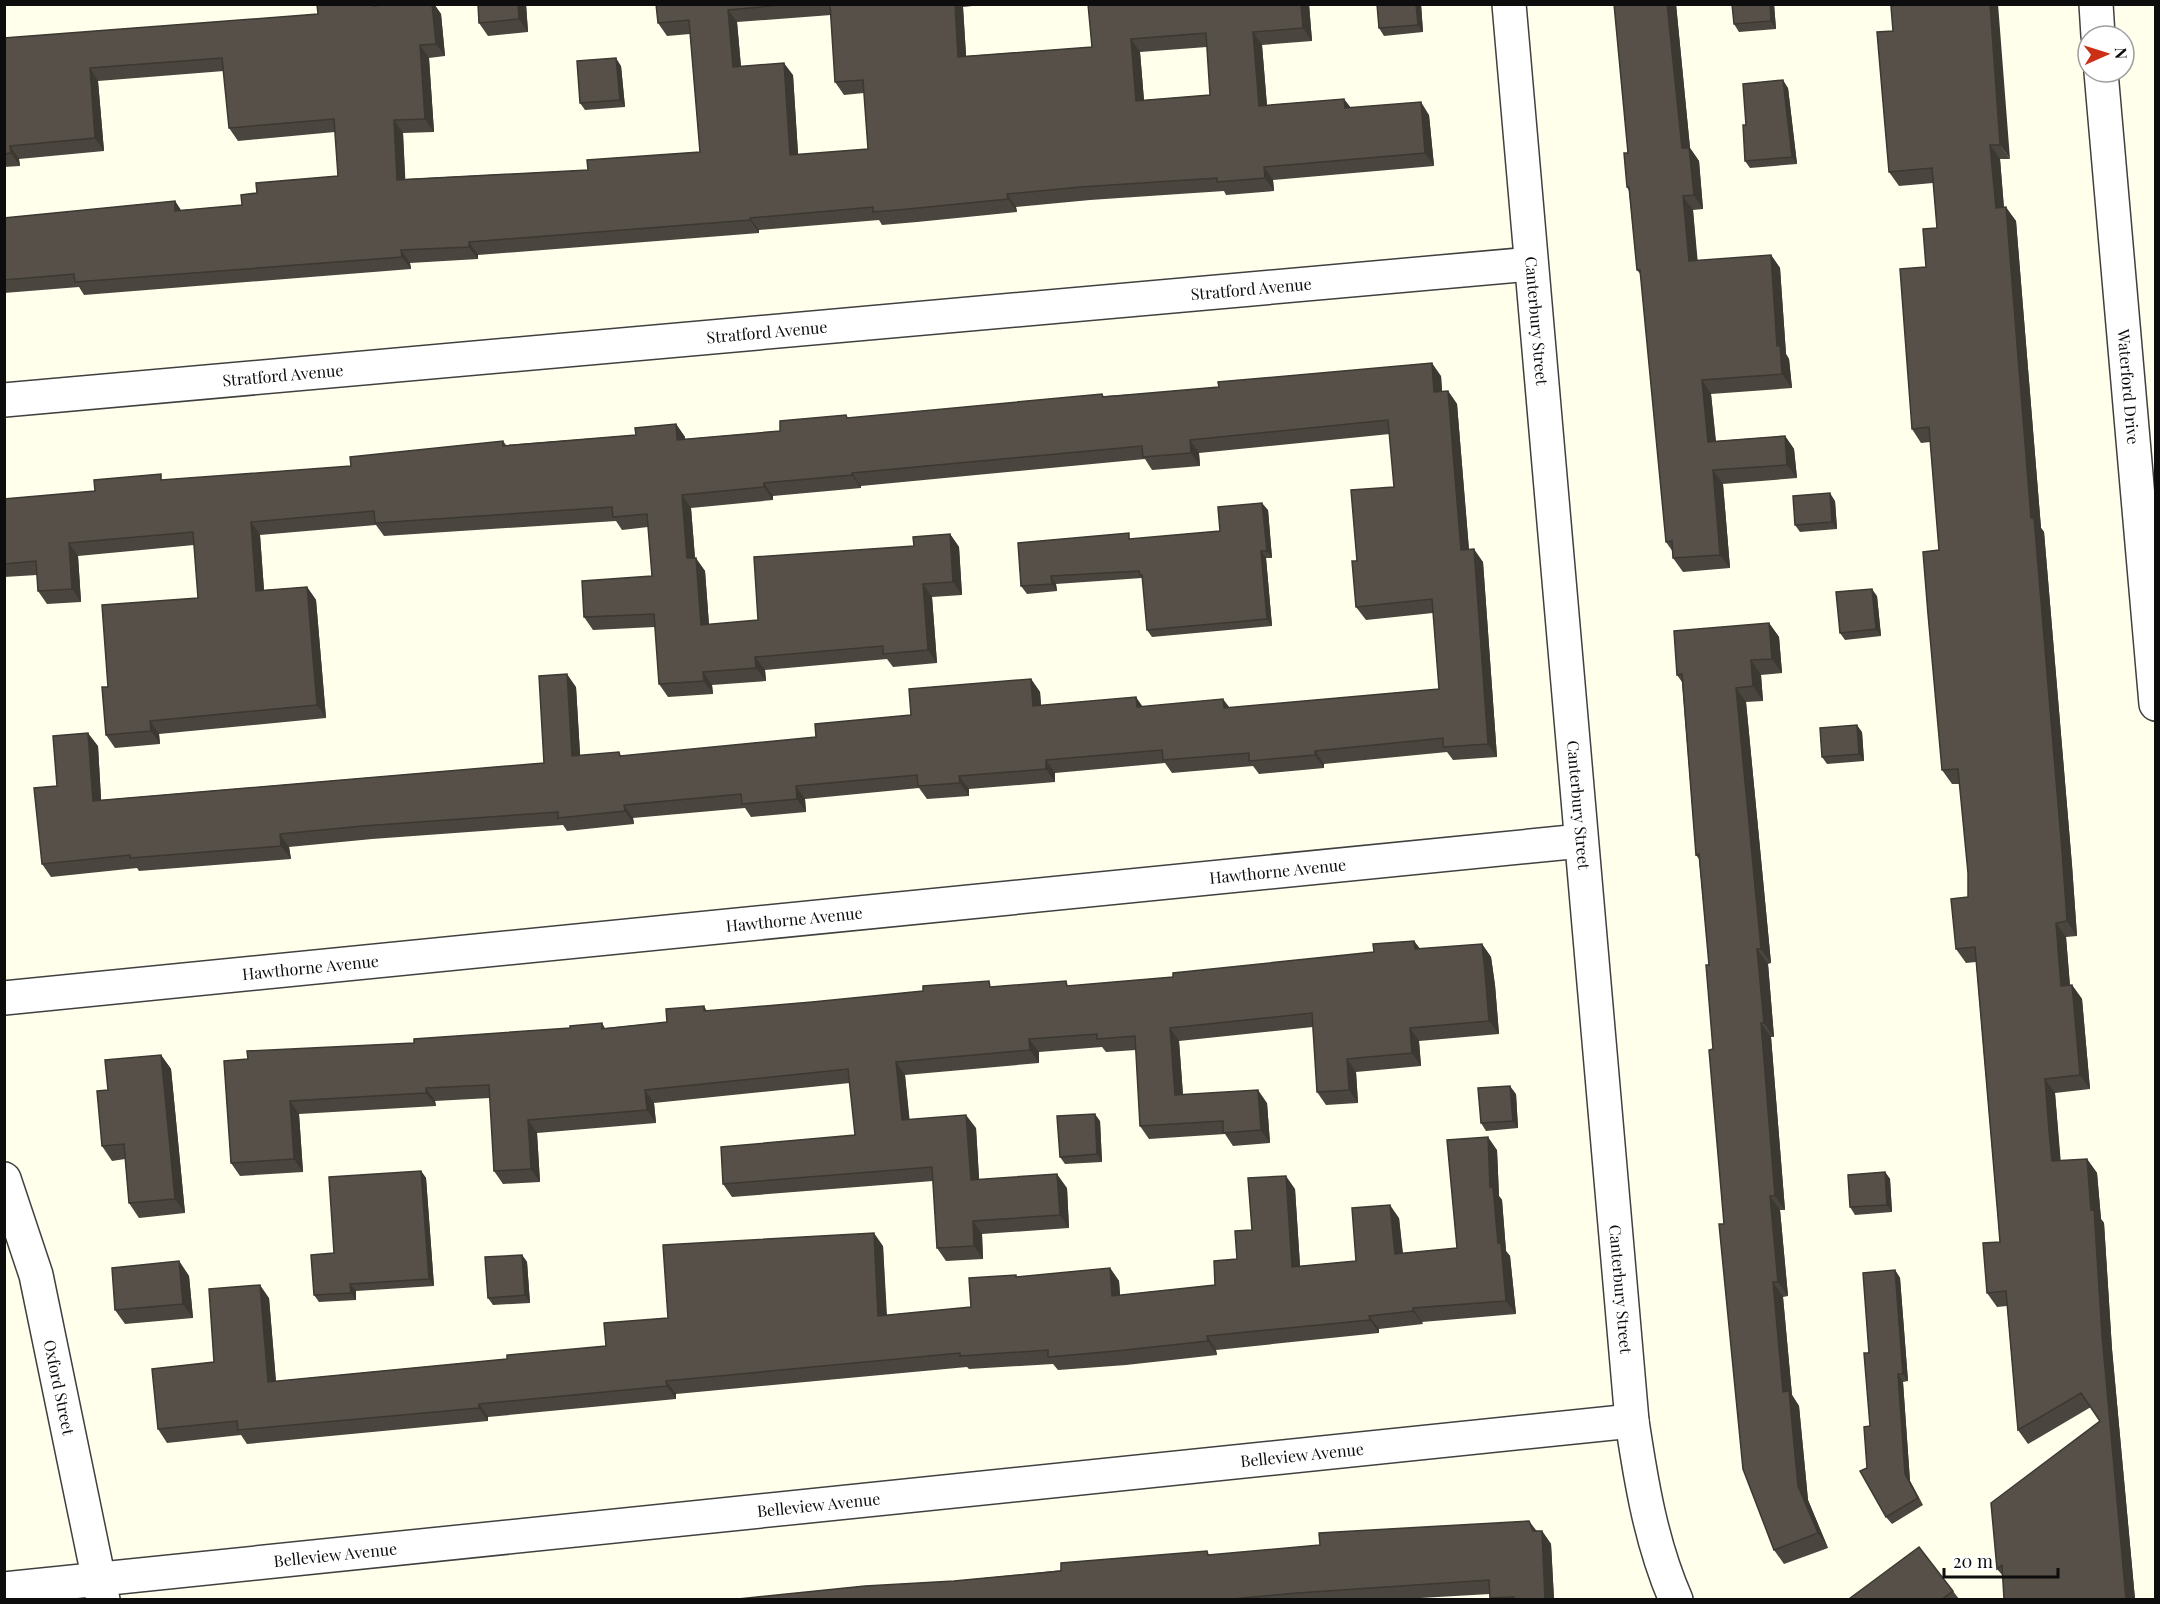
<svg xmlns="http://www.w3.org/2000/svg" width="2160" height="1604" viewBox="0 0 2160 1604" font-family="'Playfair Display',serif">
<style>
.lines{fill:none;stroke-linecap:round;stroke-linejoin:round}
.minor-casing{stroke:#404040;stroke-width:36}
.minor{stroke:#fff;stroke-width:33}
.wall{fill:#4a453e;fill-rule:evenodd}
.shaded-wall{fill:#3c3832}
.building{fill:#565048;stroke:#3c3832;stroke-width:1.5;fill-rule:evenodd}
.labels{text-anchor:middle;stroke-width:6;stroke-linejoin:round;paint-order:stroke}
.street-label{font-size:16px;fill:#0d0d0d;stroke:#fff}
</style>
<rect width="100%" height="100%" fill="#ffffec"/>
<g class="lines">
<g class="minor-casing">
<g id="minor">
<path id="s1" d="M1509,4L1632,1421C1641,1481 1651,1543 1676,1600"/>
<path d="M2096,4L2098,36"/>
<path id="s2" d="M2101,72L2156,704"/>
<path id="s3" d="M4,400L1531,264"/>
<path id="s4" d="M4,998L1581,841"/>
<path id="s5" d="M4,1179L36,1275L103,1600"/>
<path id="s6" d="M4,1589L1632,1421"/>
</g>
</g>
<use href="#minor" class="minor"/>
</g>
<path class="wall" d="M317,4H380V6L395,4H434L441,14L445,56L429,58L434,132L403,133L405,179L588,170L700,152L690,34L667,36L658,23L656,4H991L963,7L966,56L1092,47L1088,4H1309L1312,41L1262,45L1267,105L1344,99L1351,108L1429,115L1434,166L1273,180L1274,191L1226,195L1224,191L1090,200L1016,207L1017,212L917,222L882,225L879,220L759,230V233L478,255V259L410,263L411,269L84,295L79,287L4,293V218L175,201L181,210L242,205L257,193L338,176L335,132L238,141L229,128L224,71L98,81L104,151L19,159L20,166L4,167V38L318,14ZM831,15L835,82L844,95L864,93L868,149L798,155L793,75L741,66L737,22ZM1207,47L1210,95L1144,100L1140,52Z
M478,4H526L528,32L488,36L479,23Z
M1377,4H1421L1423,32L1384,36L1379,28Z
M1614,4H1676L1690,148L1699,161L1703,209L1693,210L1697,261L1771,255L1780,268L1786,354L1789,359L1792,388L1711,394L1716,441L1785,436L1794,449L1797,478L1723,484L1730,568L1683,572L1673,558V552L1666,542L1641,275L1637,270L1629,191L1627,187L1628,153Z
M1732,4H1774L1776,29L1739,32L1734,24Z
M1902,4L2010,159H2000L2004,207L2016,221L2041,528L2044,532L2072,865L2077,936L2066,937L2070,985H2072L2082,999L2090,1089L2055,1093L2059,1145L2060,1161L2087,1159L2097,1173L2101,1219L2104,1223L2112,1349L2135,1599H2004L2003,1576L1997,1569L2100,1421L2091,1407L2028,1444L2018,1430L2007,1306L1997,1307L1987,1293L2000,1242L1976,962L1966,963L1956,949L1968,897V873L1960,784H1952L1942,770L1939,550L1930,442L1921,443L1912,429L1926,267L1937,228L1933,183L1899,186L1889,172L1893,31Z
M621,66L625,107L585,110L580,103Z
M1788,88L1797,164L1750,168L1745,161Z
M1441,376L1442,391H1448L1457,404L1469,549L1483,562L1497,757L1453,760L1447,752L1324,764V768L1259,774L1253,766L1172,773L1165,763L1055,773V782L969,789V796L927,799L919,788L805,799L806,812L751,817L745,808L633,818L634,824L567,831L563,825L372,839L289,847L291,859L139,871L137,868L51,877L42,864L57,786L98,746L101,800L544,763L576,687L580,755L622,756L816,737L911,715L1031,679L1040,692L1041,705L1229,708L1439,689L1433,613L1366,620L1356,607L1357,561L1394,487L1390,434L1199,453L1200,466L1152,470L1145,459L861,486V488L773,496V500L691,508L695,558L705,571L709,625L758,620L914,546L950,534L959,547L962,595L932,597L937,663L893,667L887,659L765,670L766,681L712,685L713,694L668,697L659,684L655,627L593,630L584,617L652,576L648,527L622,530L616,521L384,536L376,525L260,535L264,590L307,587L316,600L326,718L159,734L160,744L115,748L106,735L108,687L198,598L194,545L78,556L81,602L47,604L38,591L37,575L4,577V499L95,491L165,480L351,466L503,441L506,445L636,435L676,424L685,437V439L780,431L849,418L1104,396Z
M1835,501L1837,529L1800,532L1795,525Z
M1268,510L1272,558H1266L1272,626L1152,637L1147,630L1143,580L1142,578L1056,584L1057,591L1027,594L1021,586L1132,539L1220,531Z
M1877,596L1881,636L1845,640L1840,633Z
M1769,623L1779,637L1782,673L1761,675L1763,701L1746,702L1771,963L1768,964L1774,1037H1771L1785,1210H1780L1788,1296L1783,1297L1792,1395L1799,1406L1808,1500L1828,1548L1784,1564L1774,1550L1724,1224L1713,1049L1709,965L1699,859L1696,855L1682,682L1677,675Z
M1862,732L1864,761L1827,764L1822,757Z
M1414,941L1420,949L1482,944L1491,957L1495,985L1499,1034L1419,1041L1421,1066L1356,1072L1358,1103L1326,1105L1317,1092L1313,1027L1179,1041L1183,1095L1267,1103L1270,1143L1233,1146L1225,1134L1149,1139L1140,1126L1136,1050L1106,1052L1102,1047L1039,1052V1063L905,1075L909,1119L976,1128L979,1180L1067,1188L1069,1228L982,1234L983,1259L946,1261L937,1248L933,1181L732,1197L723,1184L855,1135L850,1083L654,1103L656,1123L537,1133L540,1182L503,1184L494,1171L490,1098L435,1101L436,1106L299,1114L303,1172L240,1176L231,1163L224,1061L570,1028L602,1023L605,1028L667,1022L704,1006L707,1011L993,987L1070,986L1173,977L1374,952Z
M161,1055L171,1069L185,1213L139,1218L129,1203L125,1159L112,1161L102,1146L108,1090Z
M1516,1094L1518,1128L1486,1131L1481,1123Z
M1100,1121L1102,1162L1065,1164L1060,1157Z
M1497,1150L1499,1196L1502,1200L1506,1251L1510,1256L1516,1314L1422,1322L1423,1324L1379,1329V1333L1216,1350L1217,1355L1126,1365L1058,1370L1053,1364L969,1369L967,1367L676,1394V1399L488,1417V1421L247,1444L241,1435L167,1443L158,1429L269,1298L276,1381L507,1359L606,1346L668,1318L883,1246L887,1315L971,1307L1017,1277L1110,1268L1119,1281L1120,1295L1215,1285L1237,1259L1252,1230L1295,1189L1300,1266L1356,1261L1399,1218L1403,1253L1457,1248Z
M421,1171L426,1178L434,1286L356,1291V1300L319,1302L314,1295L334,1253Z
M1885,1172L1890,1179L1892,1212L1855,1215L1850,1207Z
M522,1255L527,1262L530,1303L493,1305L488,1298Z
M179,1261L189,1276L193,1318L125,1324L115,1310Z
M1895,1270L1900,1278L1908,1381L1903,1382L1910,1481L1923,1505L1892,1524L1886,1517L1870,1426L1869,1353Z
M1542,1531L1551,1544L1554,1599H1491L1490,1594L1403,1599H738L954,1581L1210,1555Z
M1953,1591L1959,1599H1849Z"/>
<path class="shaded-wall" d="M432,4H434L441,14L445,56L436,44Z
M518,4H526L528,32L519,19Z
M955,4H962L963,7L967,70L958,57Z
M1301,4H1309L1312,41L1303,28Z
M1416,4H1421L1423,32L1418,25Z
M1667,4H1676L1690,148L1699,161L1703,209L1694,195L1682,148Z
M1770,4H1774L1776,29L1771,21Z
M1990,4H1998L2010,159L2000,145Z
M728,10L737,22L742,79L733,67Z
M1253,32L1262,45L1268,119L1259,106Z
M1131,39L1140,52L1145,113L1136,101Z
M420,45L429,58L434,132L425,119Z
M616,58L621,66L625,107L620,100Z
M784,63L793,75L799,168L790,155Z
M90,68L98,81L104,151L95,138Z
M1783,80L1788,88L1797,164L1792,157Z
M1344,99L1353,111L1345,108Z
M1421,102L1429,115L1434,166L1425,153Z
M394,120L403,133L406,192L397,180Z
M1990,145L2000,159L2005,222L1996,208Z
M10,146L19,159L20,166L11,153Z
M1264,167L1273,180L1274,191L1265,178Z
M1007,194L1016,207L1017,212L1008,199Z
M1683,196L1693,210L1699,275L1689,261Z
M175,201L183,214L175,211Z
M2006,207L2016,221L2041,528L2044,532L2072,865L2077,936L2067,921L2031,518Z
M750,218L759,230V233L750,220Z
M469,242L478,255V259L469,247Z
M401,250L410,263L411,269L402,257Z
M1771,255L1780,268L1786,354L1789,359L1792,388L1782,374L1777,346Z
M1432,363L1441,376L1443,405L1434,392Z
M1702,380L1711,394L1717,455L1708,442Z
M1448,391L1457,404L1470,563L1461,550Z
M676,424L685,437L686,453L677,440Z
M1785,436L1794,449L1797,478L1787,465Z
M1190,440L1199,453L1200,466L1191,453Z
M1713,470L1723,484L1730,568L1720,555Z
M852,473L861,486V488L852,475Z
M764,483L773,496V500L764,487Z
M1830,493L1835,501L1837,529L1832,522Z
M682,495L691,508L696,571L687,558Z
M1262,503L1268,510L1272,558L1267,551Z
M251,522L260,535L265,604L256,591Z
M950,534L959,547L962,595L953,582Z
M69,543L78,556L81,602L72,589Z
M1474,549L1483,562L1497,757L1488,744Z
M1261,551L1266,558L1272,626L1267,619Z
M696,558L705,571L710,638L701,625Z
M1051,576L1056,584L1057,591L1052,584Z
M923,584L932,597L937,663L928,650Z
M307,587L316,600L326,718L317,705Z
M1872,589L1877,596L1881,636L1876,629Z
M1769,623L1779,637L1782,673L1772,659Z
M755,657L765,670L766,681L756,668Z
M1751,660L1761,675L1763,701L1753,686Z
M703,672L712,685L713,694L704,681Z
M567,674L576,687L581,769L572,756Z
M1031,679L1040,692L1042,719L1033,706Z
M1736,688L1746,702L1771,963L1761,949Z
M1136,697L1145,710L1137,707Z
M1223,699L1233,712L1224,708Z
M150,721L159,734L160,744L151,731Z
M1857,725L1862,732L1864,761L1859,754Z
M88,733L98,746L102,814L93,801Z
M1315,751L1324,764V768L1315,755Z
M1046,760L1055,773V782L1046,769Z
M959,776L969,789V796L960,783Z
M796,786L805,799L806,812L797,799Z
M624,805L633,818L634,824L625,811Z
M280,834L289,847L291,859L281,846Z
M2056,923L2066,937L2071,1000L2061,986Z
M1414,941L1424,954L1415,949Z
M1482,944L1491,957L1495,985L1499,1034L1489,1021Z
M1757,949L1768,964L1774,1037L1764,1023Z
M2072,985L2082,999L2090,1089L2080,1075Z
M1761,1023L1771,1037L1785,1210L1775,1196Z
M1170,1028L1179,1041L1184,1108L1175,1095Z
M1410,1028L1419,1041L1421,1066L1412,1053Z
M1029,1039L1039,1052V1063L1030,1050Z
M161,1055L171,1069L185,1213L175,1199Z
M1347,1059L1356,1072L1358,1103L1349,1090Z
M896,1062L905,1075L911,1133L902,1120Z
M2045,1079L2055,1093L2062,1176L2052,1161Z
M1510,1086L1516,1094L1518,1128L1513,1121Z
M426,1088L435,1101L436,1106L426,1093Z
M645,1090L654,1103L656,1123L647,1110Z
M1258,1090L1267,1103L1270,1143L1261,1130Z
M290,1101L299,1114L303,1172L294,1159Z
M1095,1114L1100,1121L1102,1162L1097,1154Z
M966,1115L976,1128L980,1193L971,1180Z
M528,1120L537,1133L540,1182L531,1169Z
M1488,1137L1497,1150L1499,1196L1502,1200L1506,1251L1510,1256L1516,1314L1506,1301L1490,1187Z
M2087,1159L2097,1173L2101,1219L2104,1223L2112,1349L2135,1599H2126Z
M421,1171L426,1178L434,1286L429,1279Z
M1885,1172L1890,1179L1892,1212L1887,1205Z
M1057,1174L1067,1188L1069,1228L1060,1215Z
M1286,1176L1295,1189L1301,1280L1292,1267Z
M1770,1196L1780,1210L1788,1296L1778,1282Z
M1390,1205L1399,1218L1404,1267L1395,1254Z
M973,1221L982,1234L983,1259L974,1246Z
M874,1233L883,1246L887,1329L878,1316Z
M522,1255L527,1262L530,1303L525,1295Z
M179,1261L189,1276L193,1318L183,1304Z
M1110,1268L1119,1281L1121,1309L1112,1296Z
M1895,1270L1900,1278L1908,1381L1903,1374Z
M1773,1282L1783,1297L1792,1395L1799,1406L1808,1500L1828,1548L1818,1533L1798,1486L1783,1392Z
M350,1284L356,1291V1300L351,1293Z
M260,1285L269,1298L277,1395L268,1382Z
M1413,1308L1422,1322L1423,1324L1413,1311Z
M1369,1316L1379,1329V1333L1370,1320Z
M1207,1336L1216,1350L1217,1355L1208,1341Z
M1898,1374L1903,1382L1910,1481L1923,1505L1905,1474Z
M666,1381L676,1394V1399L667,1386Z
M479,1404L488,1417V1421L479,1408Z
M1529,1521L1539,1534L1533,1531Z
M1542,1531L1551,1544L1554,1599H1545Z"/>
<path class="building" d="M317,4H372L373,6L395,4H432L436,44L420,45L425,119L394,120L397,180L588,170L587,160L700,152L689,20L658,23L656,4H793L728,10L733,67L784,63L790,155L868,149L863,80L835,82L830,4H955L958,57L1092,47L1088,4H1301L1303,28L1253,32L1259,106L1344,99L1345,108L1421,102L1425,153L1264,167L1265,178L1217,182V178L1081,187L1007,194L1008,199L908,209L873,212V207L750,218V220L469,242V247L401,250L402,257L75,282L74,274L4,280V218L175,201V211L242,205L241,195L257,193L256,183L338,176L334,119L229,128L222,58L90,68L95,138L10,146L11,153L4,154V38L318,14ZM1206,33L1210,95L1136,101L1131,39Z
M478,4H518L519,19L479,23Z
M1377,4H1416L1418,25L1379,28Z
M1614,4H1667L1682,148H1689L1694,195L1683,196L1689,261L1771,255L1777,346L1780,345L1782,374L1702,380L1708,442L1785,436L1787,465L1713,470L1720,555L1673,558L1672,541L1666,542L1640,270H1637L1629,187H1627L1624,153H1628Z
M1732,4H1770L1771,21L1734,24Z
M1902,4H1990L2000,145H1990L1996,208L2006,207L2031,518H2034L2062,851L2067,921L2056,923L2061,986L2072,985L2080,1075L2045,1079L2049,1131L2052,1161L2087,1159L2091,1210L2094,1209L2102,1335L2126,1599H2004L2002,1565L1997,1569L1991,1503L2100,1421L2081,1393L2018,1430L2006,1291L1987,1293L1983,1243L2000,1242L1998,1217L1975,947L1956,949L1951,899L1968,897V873L1958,769L1942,770L1928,614L1923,552L1939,550L1929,427L1912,429L1900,269L1926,267L1923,229L1937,228L1932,168L1889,172L1877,32L1893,31L1891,6Z
M616,58L620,100L580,103L577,61Z
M1783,80L1792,157L1745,161L1743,125H1746L1743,84Z
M1432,363L1434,392L1448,391L1461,550L1474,549L1488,744L1443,747V738L1315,751V755L1249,761V753L1163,760L1162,750L1046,760V769L959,776L960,783L918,786L917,775L796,786L797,799L742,804L741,794L624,805L625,811L558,818V812L363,826L280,834L281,846L130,858V855L42,864L34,788L57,786L53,736L88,733L93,801L544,763L539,676L567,674L572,756L619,752L620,756L816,737L815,724L911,715L909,689L1031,679L1033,706L1136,697L1137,707L1223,699L1224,708L1439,689L1432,599L1356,607L1352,561H1357L1351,490L1394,487L1388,420L1190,440L1191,453L1143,457L1142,446L852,473V475L764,483V487L682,495L687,558H696L701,625L758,620L754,557L914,546L913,537L950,534L953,582L923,584L928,650L883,654V646L755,657L756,668L703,672L704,681L659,684L654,614L584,617L582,581L652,576L647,514L613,517L612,507L375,523L374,511L251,522L256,591L307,587L317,705L150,721L151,731L106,735L102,687H108L102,605L198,598L193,532L69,543L72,589L38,591L36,561L4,564V499L95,491L94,480L161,474V480L351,466L350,457L503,441V446L636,435L635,428L676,424L677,440L780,431V421L846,415L847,418L1102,394L1103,397L1219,387L1218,382Z
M1830,493L1832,522L1795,525L1793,496Z
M1262,503L1267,551H1261L1267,619L1147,630L1142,575H1140L1139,571L1051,576L1052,584L1021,586L1018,543L1129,533V539L1220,531L1218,507Z
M1872,589L1876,629L1840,633L1836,592Z
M1769,623L1772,659L1751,660L1753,686L1736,688L1761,949H1757L1764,1023H1761L1775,1196H1770L1778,1282H1773L1783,1392L1789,1391L1798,1486L1818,1533L1774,1550L1743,1469L1719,1224H1724L1709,1050L1713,1049L1706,965H1709L1699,854L1696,855L1682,674L1677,675L1674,631Z
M1857,725L1859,754L1822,757L1820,728Z
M1414,941L1415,949L1482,944L1485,972L1489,1021L1410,1028L1412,1053L1347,1059L1349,1090L1317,1092L1312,1013L1170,1028L1175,1095L1258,1090L1261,1130L1223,1133V1121L1140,1126L1135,1036L1097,1039V1034L1029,1039L1030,1050L896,1062L902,1120L966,1115L971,1180L1057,1174L1060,1215L973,1221L974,1246L937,1248L932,1167L723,1184L721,1147L855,1135L848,1069L645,1090L647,1110L528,1120L531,1169L494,1171L489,1085L426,1088V1093L290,1101L294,1159L231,1163L224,1061L248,1059L247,1051L414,1043V1039L570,1028V1026L602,1023V1029L667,1022L666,1009L704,1006V1011L812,1002L923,991V986L989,981L990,987L1066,981L1067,986L1173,977V973L1374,952L1373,944Z
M161,1055L175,1199L129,1203L124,1144L102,1146L97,1091L108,1090L105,1060Z
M1510,1086L1513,1121L1481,1123L1478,1088Z
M1095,1114L1097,1154L1060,1157L1057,1116Z
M1488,1137L1490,1187H1493L1498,1243H1501L1506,1301L1413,1308V1311L1369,1316L1370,1320L1207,1336L1208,1341L1116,1351L1048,1357V1350L960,1356V1353L666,1381L667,1386L479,1404V1408L238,1430L237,1421L158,1429L152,1369L214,1362L209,1289L260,1285L268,1382L507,1359V1355L606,1346L604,1323L668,1318L663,1245L874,1233L878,1316L971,1307L969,1278L1016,1275V1277L1110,1268L1112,1296L1215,1285L1214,1261L1237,1259L1235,1231L1252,1230L1248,1178L1286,1176L1292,1267L1356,1261L1352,1208L1390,1205L1395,1254L1457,1248L1447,1140Z
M421,1171L429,1279L350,1284L351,1293L314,1295L311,1255L334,1253L329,1177Z
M1885,1172L1887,1205L1850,1207L1848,1175Z
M522,1255L525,1295L488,1298L485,1257Z
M179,1261L183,1304L115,1310L112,1268Z
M1895,1270L1903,1374H1898L1905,1474L1918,1498L1886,1517L1860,1471L1867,1468L1864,1427L1870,1426L1864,1353H1869L1863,1273Z
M1529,1521L1533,1531H1542L1545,1599H1515L1514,1597L1490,1598L1489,1580L1297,1593L1233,1599H738L865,1586L954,1581L1061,1571V1563L1207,1551L1208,1555L1320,1545L1319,1533Z
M1919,1547L1953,1591L1942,1599H1849Z"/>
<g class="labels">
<g class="street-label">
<text dy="6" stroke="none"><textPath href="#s3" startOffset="1252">Stratford Avenue</textPath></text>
<text dy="6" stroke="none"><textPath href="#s1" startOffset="318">Canterbury Street</textPath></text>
<text dy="6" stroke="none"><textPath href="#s3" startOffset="766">Stratford Avenue</textPath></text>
<text dy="6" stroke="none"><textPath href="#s3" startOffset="280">Stratford Avenue</textPath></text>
<text dy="6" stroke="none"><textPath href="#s2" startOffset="316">Waterford Drive</textPath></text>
<text dy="6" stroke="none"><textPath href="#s1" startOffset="804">Canterbury Street</textPath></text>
<text dy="6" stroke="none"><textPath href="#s4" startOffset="1280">Hawthorne Avenue</textPath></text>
<text dy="6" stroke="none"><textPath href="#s4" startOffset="794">Hawthorne Avenue</textPath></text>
<text dy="6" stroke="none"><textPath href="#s4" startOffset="308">Hawthorne Avenue</textPath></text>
<text dy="6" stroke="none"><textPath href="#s1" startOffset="1290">Canterbury Street</textPath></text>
<text dy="6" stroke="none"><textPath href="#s5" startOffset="216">Oxford Street</textPath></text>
<text dy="6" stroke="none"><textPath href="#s6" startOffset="1305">Belleview Avenue</textPath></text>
<text dy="6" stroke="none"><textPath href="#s6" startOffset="819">Belleview Avenue</textPath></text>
<text dy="6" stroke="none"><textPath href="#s6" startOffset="333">Belleview Avenue</textPath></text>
</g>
</g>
<rect width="2160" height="1604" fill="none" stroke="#0d0d0d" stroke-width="12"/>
<g transform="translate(2106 54) rotate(87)"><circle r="28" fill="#ffffff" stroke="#9e9e9e" stroke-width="1.5"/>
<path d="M0-4.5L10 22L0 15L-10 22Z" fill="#cb2f16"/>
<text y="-9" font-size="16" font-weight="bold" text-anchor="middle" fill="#0d0d0d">N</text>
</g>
<path d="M1944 1568v9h114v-9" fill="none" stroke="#0d0d0d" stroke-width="3"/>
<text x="1953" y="1568" font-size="18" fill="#0d0d0d" stroke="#ffffff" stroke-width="4.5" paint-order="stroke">20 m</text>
</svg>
